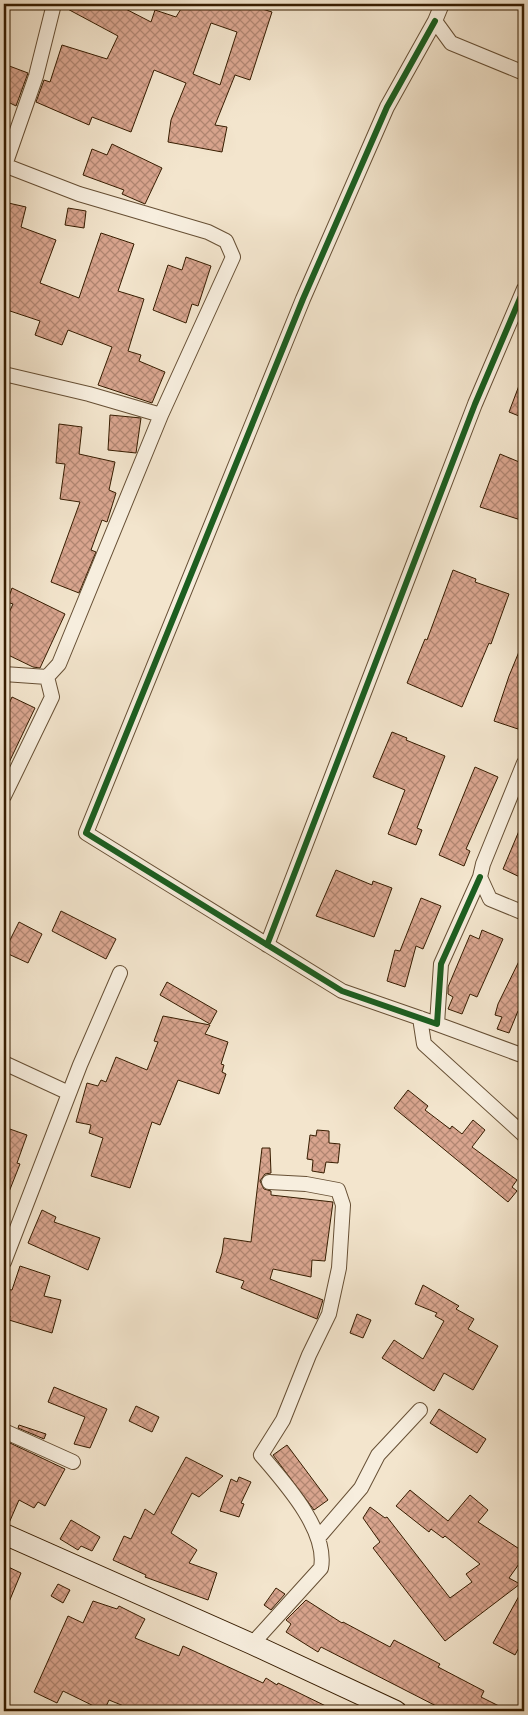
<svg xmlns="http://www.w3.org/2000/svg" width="528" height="1715" viewBox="0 0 528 1715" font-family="'IM FELL Double Pica',serif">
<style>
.building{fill:url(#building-cross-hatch);stroke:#371d01;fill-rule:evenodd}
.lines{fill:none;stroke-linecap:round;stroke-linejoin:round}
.street-casing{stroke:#664f34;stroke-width:16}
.secondary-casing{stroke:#371d01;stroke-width:22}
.street{stroke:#f7eede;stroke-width:14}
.secondary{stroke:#f7eede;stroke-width:20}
.cycleway-casing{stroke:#f7eede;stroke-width:9}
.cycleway{stroke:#1b5e20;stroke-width:6}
</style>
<defs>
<pattern id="building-cross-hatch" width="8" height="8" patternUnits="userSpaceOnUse" patternTransform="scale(1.25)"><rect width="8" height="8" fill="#d9a58f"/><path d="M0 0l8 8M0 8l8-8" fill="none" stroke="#b18672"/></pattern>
</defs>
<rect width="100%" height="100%" fill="#f3e5cd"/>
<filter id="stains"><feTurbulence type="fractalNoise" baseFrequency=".004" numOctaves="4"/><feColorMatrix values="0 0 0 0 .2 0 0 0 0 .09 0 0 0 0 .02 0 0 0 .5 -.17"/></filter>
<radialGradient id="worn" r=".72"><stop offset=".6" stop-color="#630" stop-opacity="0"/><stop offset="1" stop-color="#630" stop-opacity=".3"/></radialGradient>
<path class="building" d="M63,4H116L151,22L155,10L176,17L184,4H246L272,12L250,80L235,75L215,125L227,127L222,152L168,142L171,120L186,83L154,70L131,132L92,117L89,125L36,102L44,80L50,82L62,45L107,59L118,36L62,6ZM211,23L237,32L220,85L193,74Z
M4,64L28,73L16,106L4,100Z
M112,144L162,168L145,204L122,194L124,190L83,175L92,149L107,155Z
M4,202L26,207L21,227L56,240L40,283L79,298L101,233L134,244L118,291L144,299L128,351L141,355L139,361L165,372L152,403L98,385L112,347L68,330L62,345L35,335L40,321L4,309Z
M68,208L86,211L84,228L65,225Z
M186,257L211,266L198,306L192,304L186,323L153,310L168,265L182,270Z
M523,375H524V418L509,412Z
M110,415L141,418L136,453L108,450Z
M59,424L82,427L79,454L115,462L109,490L116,493L107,522L102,520L91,550L96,552L79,593L51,582L80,502L60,499L65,464L56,463Z
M500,454L524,464V521L480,507Z
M453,570L476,579L475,582L509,594L491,644L489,643L462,707L407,683L425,639L427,640Z
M12,588L65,614L40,668L33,667L4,653V623L13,604L7,602Z
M523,642L524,709L518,729L494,721L509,676Z
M12,697L35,708L4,773V714Z
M392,732L407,738L406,740L445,756L417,828L422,830L416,845L388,834L405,790L373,777Z
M475,767L498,777L466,849L470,851L464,866L439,855Z
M524,819V879L503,869Z
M336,870L372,885L373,881L392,888L374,937L316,916Z
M421,898L441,906L423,949L416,946L405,987L387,981L395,950L400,951Z
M61,911L116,939L106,959L52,931Z
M19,922L42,934L28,963L4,952Z
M482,930L503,939L477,997L470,994L462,1014L448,1009L453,997L448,994V987L470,935L479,939Z
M524,951V1014L518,1011L509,1033L497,1029L502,1017L495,1015L498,1004Z
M167,982L217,1011L210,1024L160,995Z
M163,1016L210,1025L205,1034L228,1042L221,1064L224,1065L222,1072L226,1074L219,1094L178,1080L160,1125L152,1122L130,1188L91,1176L103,1138L89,1133L91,1125L76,1122L87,1083L98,1086L101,1080L106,1082L116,1057L147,1070L158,1042L154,1041Z
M408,1090L428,1106L425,1110L450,1129L452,1126L462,1134L473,1120L485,1130L472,1147L517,1180L512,1187L517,1191L508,1202L394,1108Z
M4,1127L27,1135L17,1163L20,1164L5,1202Z
M317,1130L329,1131V1143L340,1144L338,1163L326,1162L324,1173L312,1171L313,1160L307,1159L310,1135L316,1136Z
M262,1148H270L271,1173L265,1174L260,1181L264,1189L271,1191V1195L333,1202L325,1261L312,1260L311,1277L273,1269L270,1279L323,1300L317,1319L241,1288L244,1281L216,1272L222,1253L224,1238L251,1242Z
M42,1210L56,1217L54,1222L100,1238L88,1270L28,1243Z
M20,1266L50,1276L44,1296L61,1300L52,1333L9,1320L10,1316L4,1314V1289L12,1290Z
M423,1285L459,1306L456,1309L474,1319L468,1329L498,1346L473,1390L444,1373L434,1391L382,1358L394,1340L423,1359L444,1321L435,1316L437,1313L415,1304Z
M357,1314L371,1320L363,1338L350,1333Z
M54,1387L107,1409L90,1448L74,1444L85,1417L48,1402Z
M136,1406L159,1417L152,1432L129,1421Z
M439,1409L486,1439L477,1453L430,1423Z
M19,1425L46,1434L44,1439L18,1428Z
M10,1443L65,1469L45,1506L38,1502L34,1508L19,1500L9,1523L4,1522V1456Z
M287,1445L328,1500L314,1510L273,1455Z
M186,1457L223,1476L199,1497L192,1493L171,1533L197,1550L189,1563L217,1573L208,1600L145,1577L146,1575L113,1560L124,1536L131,1539L145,1509L154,1515Z
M239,1477L251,1482L241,1503L244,1504L239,1517L220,1511L231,1479L237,1482Z
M410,1490L448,1521L470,1495L488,1510L478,1522L524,1552V1557L509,1578L520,1584L445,1641L373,1548L380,1542L363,1518L370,1507L385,1518L387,1517L450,1598L472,1582L466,1574L480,1564L445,1536L443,1538L431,1529L429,1532L396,1506Z
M71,1520L100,1537L92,1551L81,1546L78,1550L60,1539Z
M4,1565L21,1573L4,1614Z
M58,1584L70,1590L63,1603L51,1596Z
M524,1587V1638L515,1655L493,1643Z
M276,1588L285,1594L271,1610L264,1605Z
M306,1600L342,1623L343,1622L390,1647L394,1640L440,1664L438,1667L484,1691L481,1697L509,1711H446L321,1647L318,1652L286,1632L291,1624L286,1620Z
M93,1601L117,1609L119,1606L145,1619L135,1638L179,1656L183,1646L263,1683L266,1678L277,1685L278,1683L293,1690L336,1711H303L293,1706L290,1711H136L109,1700L104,1711L63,1691L57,1703L34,1692L68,1616L83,1623Z"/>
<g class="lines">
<g class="street-casing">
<path id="street" d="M442,4L435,21L451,43L524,73
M435,21L387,107L303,299L86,833L342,991L437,1024L441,964L480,877
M4,165L79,194L208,232L226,241L233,257L161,415L59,664L47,677L4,674
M5,165L36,76L54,4
M4,374L89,394L161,415
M524,763L483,864L480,877L490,899L524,913
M4,796L52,697L47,677
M267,945L475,404L524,289
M420,1018L424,1044L524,1135
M437,1024L524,1056
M4,1063L69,1093
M4,1262L80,1065L120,973
M4,1431L73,1462
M318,1538L361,1488L378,1455L420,1410
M252,1644L321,1568C328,1530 284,1482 261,1455L283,1420L309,1355L329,1314L339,1268L343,1205L338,1190L306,1184L269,1182"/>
</g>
<g class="secondary-casing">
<path id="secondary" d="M4,1534L252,1644L396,1711"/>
</g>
<use href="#street" class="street"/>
<use href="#secondary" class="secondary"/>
<g class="cycleway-casing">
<path id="cycleway" d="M435,21L387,107L303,299L86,833L342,991L437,1024L441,964L480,877
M267,945L475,404L524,289"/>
</g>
<use href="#cycleway" class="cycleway"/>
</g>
<rect width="528" height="1715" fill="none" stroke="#f3e5cd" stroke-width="20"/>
<rect x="5" y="5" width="518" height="1705" fill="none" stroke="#371d01" stroke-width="2.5"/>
<rect x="10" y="10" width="508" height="1695" fill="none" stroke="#371d01"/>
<rect width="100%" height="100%" filter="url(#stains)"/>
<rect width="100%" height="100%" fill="url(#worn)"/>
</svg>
